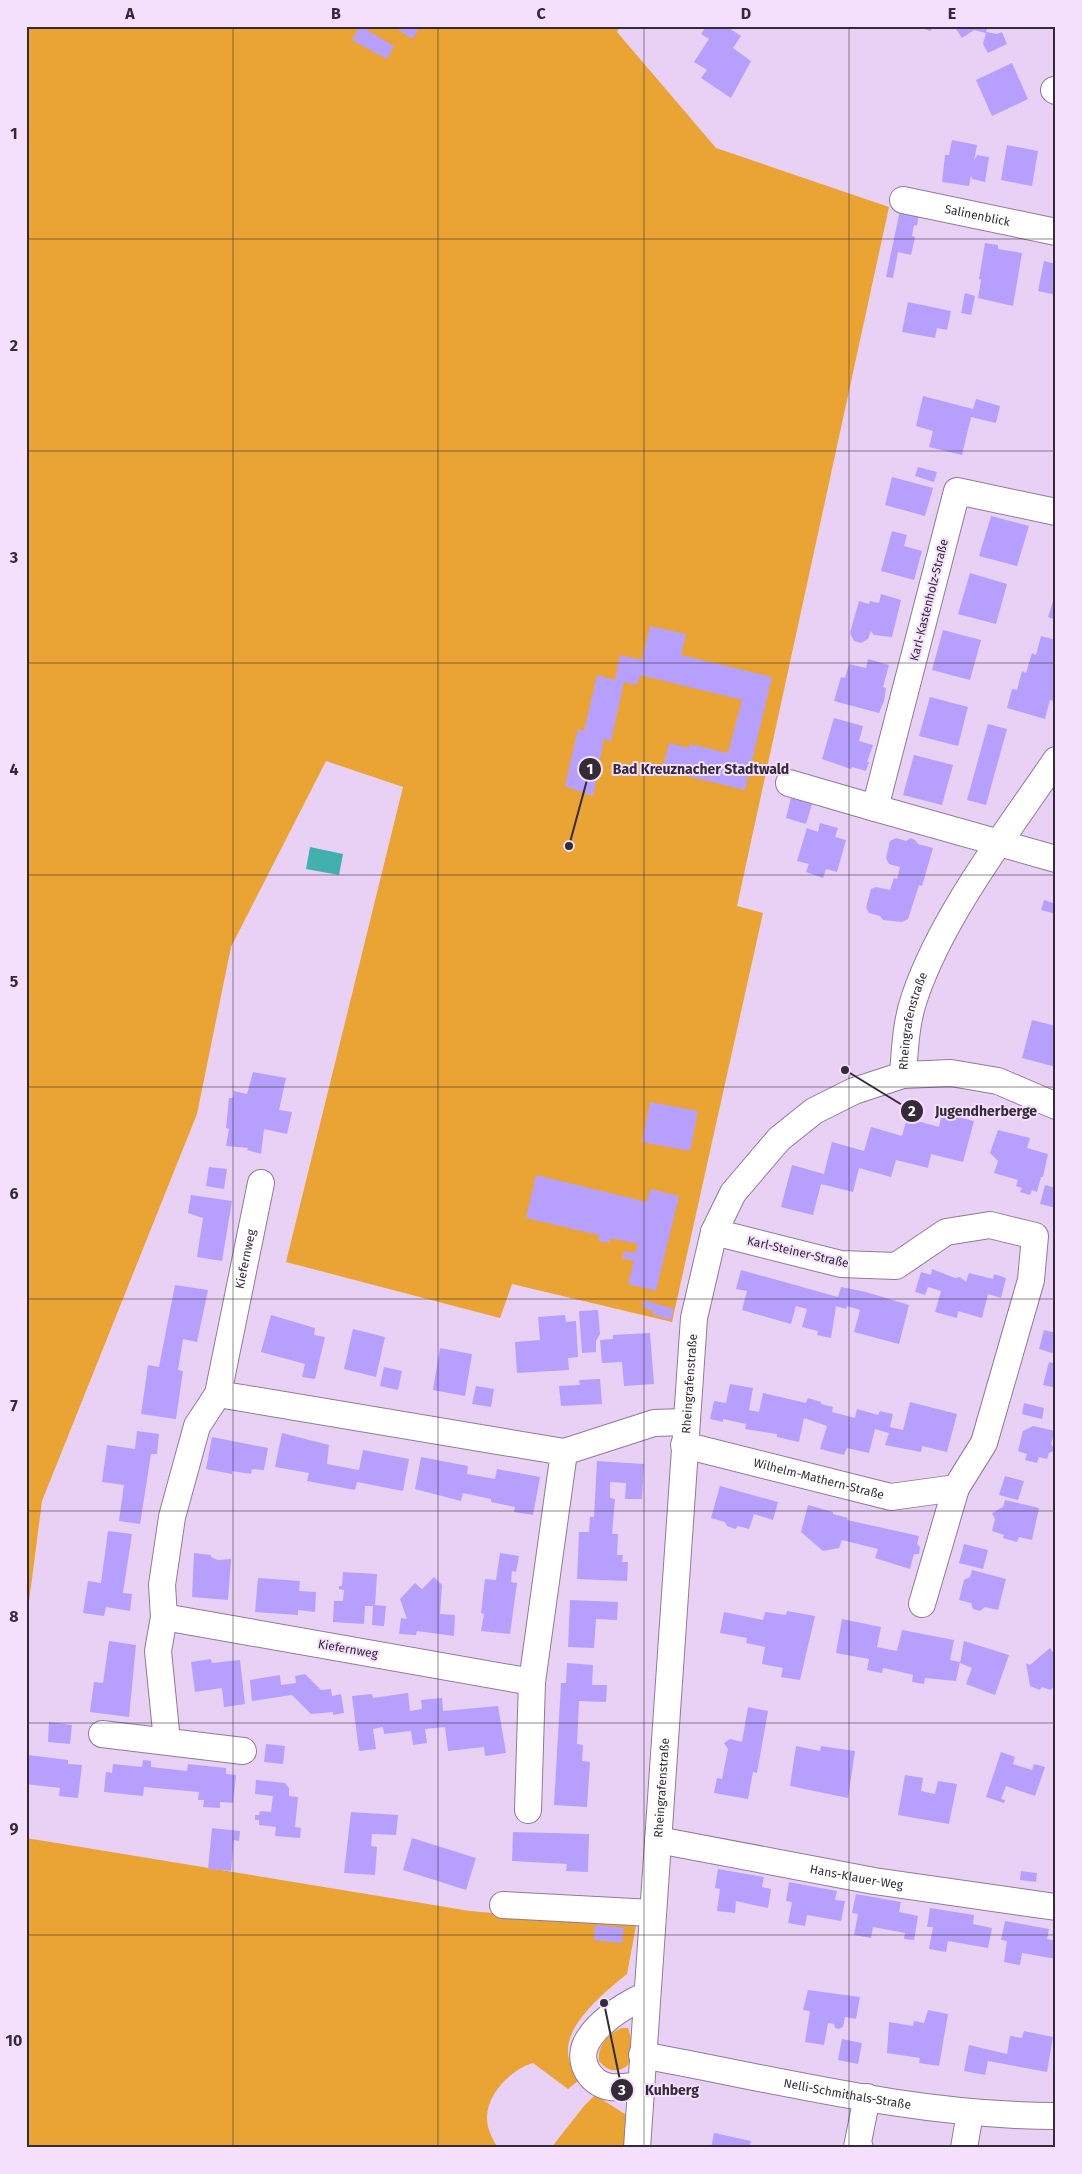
<svg xmlns="http://www.w3.org/2000/svg" width="1082" height="2174" viewBox="0 0 1082 2174" font-family="'Fira Sans',sans-serif">
<style>
.green{fill:#e9a434}
.water{fill:#41b1b0}
.building{fill:#b7a0fd}
.lines{fill:none;stroke-linecap:round;stroke-linejoin:round}
.minor-casing{stroke:#907a9a;stroke-width:28}
.minor{stroke:#fff;stroke-width:26}
.grid{fill:none;stroke:#342a38;stroke-width:1;stroke-opacity:0.55}
.labels{text-anchor:middle;stroke-width:4;stroke-linejoin:round;paint-order:stroke}
.street-label{font-size:12px;fill:#342a38;stroke:#f4e0fd}
.leader{fill:none;stroke:#342a38;stroke-width:2}
.callout-dot{fill:#342a38;stroke:#f4e0fd;stroke-width:2}
.mark-label{font-size:15px;text-anchor:middle;font-weight:bold;fill:#fff}
.callout-label{font-size:14px;text-anchor:middle;font-weight:bold;fill:#342a38;stroke:#f4e0fd;stroke-width:4;stroke-linejoin:round;paint-order:stroke}
.neatline{fill:none;stroke:#342a38;stroke-width:2}
.grid-label{font-size:16px;text-anchor:middle;font-weight:bold;fill:#342a38}
</style>
<rect width="100%" height="100%" fill="#e9d1f5"/>
<path class="green" d="M26,26H620L617,32L716,148L889,207L737,906L763,913L672,1322L512,1284L500,1318L286,1262L403,787L326,761L231,947L197,1114L42,1501L26,1625Z
M26,1838L470,1911L636,1926L627,1974C607,1990 566,2023 568,2052C568,2062 574,2072 578,2081L568,2089L533,2063C512,2069 486,2094 487,2119C487,2129 493,2140 498,2148H26Z
M621,2028H628C633,2042 632,2051 628,2065C618,2074 607,2071 599,2061C597,2045 608,2035 621,2028Z
M595,2095L628,2116L625,2148H551L584,2106Z"/>
<path class="water" d="M310,847L343,854L339,875L306,869Z"/>
<path class="building" d="M360,26L394,46L387,59L352,40Z
M392,26H420L413,39Z
M704,26H726L741,36L733,48L751,61L731,98L701,78L707,70L694,62L709,39L701,34L705,28Z
M914,26H932L931,31Z
M954,26H988L986,32L997,34L1002,32L1007,44L988,53L983,44L986,33L974,30L962,38Z
M1012,63L1028,99L992,116L976,80Z
M952,140L977,145L974,161L977,155L989,157L985,182L972,179L971,175L969,186L942,182L945,155H949Z
M1007,145L1038,151L1032,186L1001,180Z
M900,210L919,214L917,226L914,225L912,236L915,237L911,255L898,252L893,278L886,277Z
M985,243L998,245V249L1022,253L1013,306L978,298L981,280L979,279Z
M1044,261L1056,264V295L1038,291Z
M965,293L975,296L971,315L961,313Z
M908,302L951,311L947,330L937,328L935,338L902,332Z
M923,396L973,409L976,399L1000,406L996,423L971,417L962,455L929,447L933,431L916,426Z
M918,467L937,472L934,482L915,476Z
M892,477L933,488L925,516L885,505Z
M991,516L1029,526L1017,566L979,556Z
M892,531L907,535L904,546L922,551L914,580L881,571Z
M970,573L1007,584L996,624L958,614Z
M881,594L901,600L892,637L874,635L871,631L868,639L861,643L854,641L850,633L859,601L869,604L870,601L879,603Z
M1054,598H1056V620L1048,617Z
M650,626L686,634L681,655L772,677L745,790L662,770L669,743L689,748L690,744L728,753L742,700L640,675L637,685L624,682L611,741L604,739L593,796L565,786L578,729L584,731L597,675L615,680L620,655L642,660Z
M943,630L981,640L970,680L932,670Z
M1041,636L1056,640V697L1054,701L1050,700L1045,719L1007,708L1012,689L1017,690L1022,671L1026,673L1032,653L1036,655Z
M868,659L889,665L883,687L886,688L884,701L879,713L834,701L841,677L845,678L849,664L866,668Z
M930,697L968,707L958,746L919,736Z
M834,718L863,726L859,741L873,745L867,762H869L866,771L852,767L851,769L822,759Z
M988,724L1007,729L986,805L967,800Z
M914,755L953,765L942,805L903,795Z
M791,798L812,804L806,824L786,818Z
M820,823L838,828L835,837L846,840L837,872L826,869L823,878L806,872L809,864L797,861L807,828L818,832Z
M896,838L906,841L911,838L915,840L918,844L933,848L922,886L919,885L908,919L902,922L883,920L880,916L869,913L866,908L871,889L876,887L890,890L894,878L897,879L900,867L889,864L886,858L890,841Z
M1044,900L1056,904V914L1041,910Z
M1032,1020L1056,1026V1067L1022,1058Z
M253,1072L286,1078L279,1110L292,1112L287,1134L264,1129L261,1154L247,1150L248,1148L226,1146L229,1129L226,1128L229,1098H233L234,1091L247,1094Z
M650,1102L698,1111L690,1151L642,1142Z
M942,1113L974,1121L963,1162L931,1154L928,1168L896,1160L891,1177L859,1168L853,1192L821,1184L813,1215L781,1207L792,1165L824,1174L832,1142L864,1151L871,1127L902,1136L907,1118L939,1127Z
M998,1130L1030,1138L1027,1148L1048,1154L1043,1177H1041L1037,1192L1032,1190L1030,1195L1020,1192L1022,1188L1016,1186L1018,1180L994,1173L998,1161L990,1153Z
M209,1167L227,1169L224,1189L206,1186Z
M536,1175L647,1202L650,1189L679,1196L656,1291L628,1284L634,1261L622,1258L624,1251L635,1253L638,1244L610,1238L609,1243L598,1241L599,1235L526,1218Z
M1045,1185L1056,1188V1208L1040,1204Z
M191,1195L232,1201L222,1261L197,1257L203,1218L188,1213Z
M932,1269L955,1278L960,1277L966,1282L969,1273L993,1279L994,1274L1006,1278L1001,1298L988,1294L982,1318L958,1311L957,1318L935,1312L941,1291L928,1287L925,1295L915,1292L921,1272L931,1275Z
M741,1270L838,1297L841,1287L866,1292L909,1305L899,1344L854,1332L860,1310L847,1306L846,1309L836,1306L831,1338L817,1335L818,1331L802,1327L807,1309L796,1306L791,1324L742,1310L747,1291L736,1289Z
M175,1285L208,1290L197,1342L183,1339L178,1370L183,1371L176,1419L141,1414L148,1365L159,1367Z
M644,1300L674,1309L670,1320L652,1314L653,1311L642,1307Z
M598,1310L600,1334L596,1341V1352L582,1353L579,1311Z
M271,1315L315,1328L314,1335L325,1337L315,1379L302,1377L305,1364L261,1352Z
M565,1315L566,1322L576,1321L578,1357L568,1358L569,1370L517,1373L515,1342L540,1340L538,1317Z
M353,1329L385,1337L376,1377L344,1369Z
M1044,1330L1056,1333V1351L1052,1353L1039,1349Z
M650,1333L654,1384L624,1386L622,1362L602,1363L600,1340L613,1339V1335Z
M440,1348L472,1354L465,1396L433,1390Z
M1049,1362L1056,1364V1388L1043,1385Z
M384,1367L402,1371L398,1390L380,1386Z
M600,1379L602,1404L561,1406L559,1386L580,1385L579,1380Z
M730,1384L753,1388L749,1410L759,1412L763,1393L806,1403L808,1398L821,1402V1404L833,1407L832,1412L855,1418L857,1409L878,1415L880,1411L893,1414L890,1427L903,1430L910,1402L957,1414L947,1452L922,1446L921,1452L885,1445L889,1433L875,1429L869,1453L847,1448L844,1455L820,1449L827,1426L804,1418L799,1442L777,1437V1434L745,1429L746,1424L723,1419V1422L710,1419L714,1401L726,1403Z
M476,1386L494,1389L491,1407L472,1404Z
M1024,1403L1044,1408L1042,1419L1022,1414Z
M1033,1426L1055,1431L1051,1444L1055,1450L1049,1453L1047,1459L1039,1457L1037,1463L1025,1460L1027,1454L1018,1451L1023,1431Z
M137,1431L159,1434L157,1454H151L140,1524L119,1521L124,1485L102,1482L107,1445L135,1449Z
M282,1433L329,1445L327,1464L359,1470L363,1450L409,1459L403,1491L357,1482L355,1490L307,1481L309,1473L275,1467Z
M212,1437L268,1448L264,1470L252,1469L251,1474L232,1471V1474L206,1469Z
M421,1457L468,1466L467,1474L495,1479L497,1469L540,1477L533,1515L514,1512L515,1507L491,1502V1499L463,1493L461,1501L415,1489Z
M597,1461L644,1464L642,1499H625L626,1483L610,1482V1498L615,1499L612,1534H618L617,1555H623L622,1562H628L627,1581L577,1579L579,1532H589L590,1517H594Z
M1005,1476L1024,1481L1018,1500L999,1495Z
M720,1486L778,1502L773,1520L754,1514L749,1529L738,1526L735,1529L727,1526L725,1522L711,1518Z
M1005,1500L1039,1508L1032,1540L1019,1537L1017,1542L1003,1538L1004,1535L992,1531L995,1519L992,1513L1003,1507Z
M808,1505L833,1512V1514L848,1518L847,1520L919,1536L917,1544L920,1547L919,1554H914L910,1569L875,1558L878,1549L842,1540L839,1548L823,1551L801,1532Z
M108,1531L132,1534L123,1593L132,1594L130,1611L106,1607L104,1616L83,1613L88,1581L101,1583Z
M964,1544L988,1550L983,1569L959,1563Z
M194,1553L211,1555V1557L218,1560L231,1559L228,1600L192,1597Z
M500,1553L519,1556L516,1572L512,1571L511,1582L517,1583L510,1634L481,1631L484,1614L481,1613L485,1579L496,1580Z
M972,1570L1006,1579L998,1610L985,1607L980,1611L973,1609L971,1603L959,1600L964,1580L970,1577Z
M343,1572L377,1574L375,1605L386,1606L384,1626L372,1625L373,1606H365L364,1624L333,1622L334,1601H343L344,1590L339,1589V1586H342Z
M434,1577L442,1585L440,1614L455,1615L454,1636L417,1631L416,1635L399,1634L401,1618L407,1619L400,1599L415,1583L422,1589Z
M258,1578L300,1581L299,1591L316,1592L315,1612L298,1610V1615L255,1612Z
M570,1600L618,1602L617,1620L596,1619L594,1648L568,1647Z
M787,1611L815,1616L800,1680L781,1677L783,1668L762,1664L765,1647L746,1643L747,1638L720,1633L724,1612L763,1620L765,1612L786,1615Z
M842,1619L881,1627L877,1647L897,1651L902,1630L954,1640L950,1660L960,1662L956,1681L925,1678L924,1684L912,1682L913,1675L897,1671L883,1668L882,1673L867,1670L869,1659L836,1653Z
M109,1641L136,1645L129,1717L90,1712L94,1682L103,1683Z
M964,1641L1009,1655L995,1695L966,1684L972,1668L960,1663Z
M1050,1648L1056,1656V1686L1050,1690L1042,1687L1040,1690L1030,1686L1026,1663L1030,1665Z
M211,1659L212,1663L240,1660L245,1704L224,1707L222,1688L195,1692L191,1662Z
M567,1663L593,1665L592,1685H607L606,1702L579,1701L577,1744L583,1745L582,1761L590,1762L587,1807L554,1805L561,1683H566Z
M305,1674L321,1690L331,1689L332,1696L341,1694L344,1713L333,1715V1712L311,1714L292,1695L252,1701L250,1680L280,1675L281,1685L296,1683L295,1676Z
M408,1693L410,1711L422,1709L421,1700L442,1698L443,1711L498,1706L506,1753L485,1756L484,1747L448,1751L445,1727L425,1729L427,1743L413,1745L411,1731L384,1734L383,1727L373,1729L376,1749L359,1751L352,1696L372,1694L373,1698Z
M748,1707L768,1711L757,1773L753,1772L748,1799L714,1793L717,1778L722,1779L728,1749L724,1743L730,1739L742,1742Z
M49,1722L72,1725L70,1744L48,1742Z
M266,1744L285,1746L283,1764L264,1762Z
M796,1746L820,1751L821,1746L855,1751L848,1798L790,1786Z
M1001,1752L1015,1757L1013,1764L1032,1770L1034,1764L1045,1767L1035,1796L1006,1786L1001,1799L1005,1800L1004,1803L986,1797Z
M28,1755L68,1760V1764L82,1765L78,1798L59,1796L60,1788L26,1784Z
M143,1760L151,1761V1767L187,1771L188,1764L226,1768V1774L236,1775L233,1803L220,1802V1808L203,1807L204,1800H198L199,1792L144,1787L143,1796L104,1792L106,1772L112,1773L113,1764L142,1767Z
M905,1775L923,1778L921,1791L935,1794L938,1781L957,1784L949,1824L898,1815Z
M256,1780L285,1783L289,1788V1796L298,1797L295,1827L301,1828L300,1838L275,1836L276,1827L259,1825V1820H255V1815H259L260,1811L271,1812L273,1796L255,1794Z
M351,1812L398,1815L396,1835L372,1834L371,1846L377,1847L375,1875L344,1873Z
M212,1828L240,1831L239,1841L234,1840L231,1871L208,1869Z
M513,1832L589,1834L588,1872L566,1871L567,1864L512,1861Z
M412,1838L476,1858L466,1890L403,1870Z
M718,1869L764,1877L762,1887L771,1889L768,1908L736,1901L735,1913L717,1911L720,1889L715,1888Z
M1021,1871L1037,1873L1036,1882L1020,1880Z
M789,1882L837,1891L835,1900L845,1901L841,1921L807,1915L805,1926L788,1923L792,1902L786,1901Z
M856,1894L901,1902L899,1912L918,1916L914,1940L904,1939L905,1933L873,1927L871,1938L854,1935L858,1914L852,1913Z
M930,1908L974,1915L973,1924L992,1928L988,1948L948,1941L946,1952L929,1949L933,1927H927Z
M1005,1921L1049,1929L1047,1939L1056,1941V1959L1022,1953L1020,1965L1004,1962L1007,1941L1001,1940Z
M595,1925L624,1928L622,1943L594,1940Z
M808,1990L860,1997L856,2019L845,2017L843,2027L839,2029L835,2028L834,2024L828,2023L824,2045L805,2042L810,2011L803,2010Z
M928,2010L948,2014L939,2066L919,2063L920,2058L887,2053L889,2022L913,2026L914,2021L924,2023Z
M1024,2031L1053,2037L1047,2072L988,2061L985,2075L964,2071L969,2045L1007,2054L1010,2036L1022,2038Z
M842,2039L862,2043L858,2064L838,2060Z
M714,2133L751,2141L749,2148H711Z"/>
<g class="lines">
<g class="minor-casing">
<g id="minor">
<path d="M1054,90L1056,91"/>
<path id="s1" d="M903,200L1056,232"/>
<path d="M1056,512L957,491L875,808L1056,859"/>
<path d="M789,783L875,808"/>
<path id="s2" d="M903,1075C905,1048 906,1021 915,996C943,914 1008,831 1056,760"/>
<path id="s3" d="M218,1394L564,1452L532,1682L164,1617L162,1585L172,1517L197,1426L218,1394L261,1183"/>
<path id="s4" d="M684,1445L891,1497L956,1488L984,1443L1031,1280L1035,1236L990,1225L946,1232L896,1266L841,1264L714,1232"/>
<path d="M564,1452L654,1423L685,1422"/>
<path d="M922,1604L956,1488"/>
<path d="M164,1617L158,1651L167,1741"/>
<path d="M102,1734L243,1751"/>
<path d="M528,1810L532,1682"/>
<path id="s5" d="M658,1840L874,1881L1056,1907"/>
<path d="M503,1905L652,1913"/>
<path id="s6" d="M642,2055C778,2080 917,2116 1056,2116"/>
<path d="M641,2085C631,2086 620,2088 610,2087C588,2083 576,2059 588,2040C601,2019 625,2005 646,1995"/>
<path id="s7" d="M637,2148L694,1318L714,1232L733,1193L779,1139L814,1111L854,1091L903,1075L951,1073L998,1081L1056,1106"/>
<path d="M860,2148L857,2147L867,2097"/>
<path d="M964,2148L970,2113"/>
</g>
</g>
<use href="#minor" class="minor"/>
</g>
<path class="grid" d="M233,26V2148M438,26V2148M644,26V2148M849,26V2148M26,239H1056M26,451H1056M26,663H1056M26,875H1056M26,1087H1056M26,1299H1056M26,1511H1056M26,1723H1056M26,1935H1056"/>
<g class="labels">
<g class="street-label">
<text dy="4" stroke="none"><textPath href="#s1" startOffset="76">Salinenblick</textPath></text>
<text transform="translate(929 600) rotate(-76)" y="4">Karl-Kastenholz-Straße</text>
<text dy="4" stroke="none"><textPath href="#s2" startOffset="55">Rheingrafenstraße</textPath></text>
<text transform="translate(798 1252) rotate(13)" y="4">Karl-Steiner-Straße</text>
<text dy="4" stroke="none"><textPath href="#s3" startOffset="1328">Kiefernweg</textPath></text>
<text dy="4" stroke="none"><textPath href="#s7" startOffset="766">Rheingrafenstraße</textPath></text>
<text dy="4" stroke="none"><textPath href="#s4" startOffset="139">Wilhelm-Mathern-Straße</textPath></text>
<text transform="translate(348 1649) rotate(10)" y="4">Kiefernweg</text>
<text dy="4" stroke="none"><textPath href="#s7" startOffset="361">Rheingrafenstraße</textPath></text>
<text dy="4" stroke="none"><textPath href="#s5" startOffset="202">Hans-Klauer-Weg</textPath></text>
<text dy="4" stroke="none"><textPath href="#s6" startOffset="209">Nelli-Schmithals-Straße</textPath></text>
</g>
</g>
<path class="leader" d="M569 846L590 769M845 1070L912 1111M604 2003L622 2090"/>
<g class="callout-dot">
<circle cx="569" cy="846" r="5"/>
<circle cx="845" cy="1070" r="5"/>
<circle cx="604" cy="2003" r="5"/>
<circle cx="590" cy="769" r="12"/>
<circle cx="912" cy="1111" r="12"/>
<circle cx="622" cy="2090" r="12"/>
</g>
<g class="mark-label">
<text x="590" y="774">1</text>
<text x="912" y="1116">2</text>
<text x="622" y="2095">3</text>
</g>
<g class="callout-label">
<text x="701" y="774">Bad Kreuznacher Stadtwald</text>
<text x="986" y="1116">Jugendherberge</text>
<text x="672" y="2095">Kuhberg</text>
</g>
<rect width="1082" height="2174" fill="none" stroke="#f4e0fd" stroke-width="55"/>
<rect x="28" y="28" width="1026" height="2118" class="neatline"/>
<g class="grid-label">
<text x="130" y="19">A</text>
<text x="336" y="19">B</text>
<text x="541" y="19">C</text>
<text x="746" y="19">D</text>
<text x="952" y="19">E</text>
<text x="14" y="139">1</text>
<text x="14" y="351">2</text>
<text x="14" y="563">3</text>
<text x="14" y="775">4</text>
<text x="14" y="987">5</text>
<text x="14" y="1199">6</text>
<text x="14" y="1411">7</text>
<text x="14" y="1622">8</text>
<text x="14" y="1834">9</text>
<text x="14" y="2046">10</text>
</g>
</svg>
